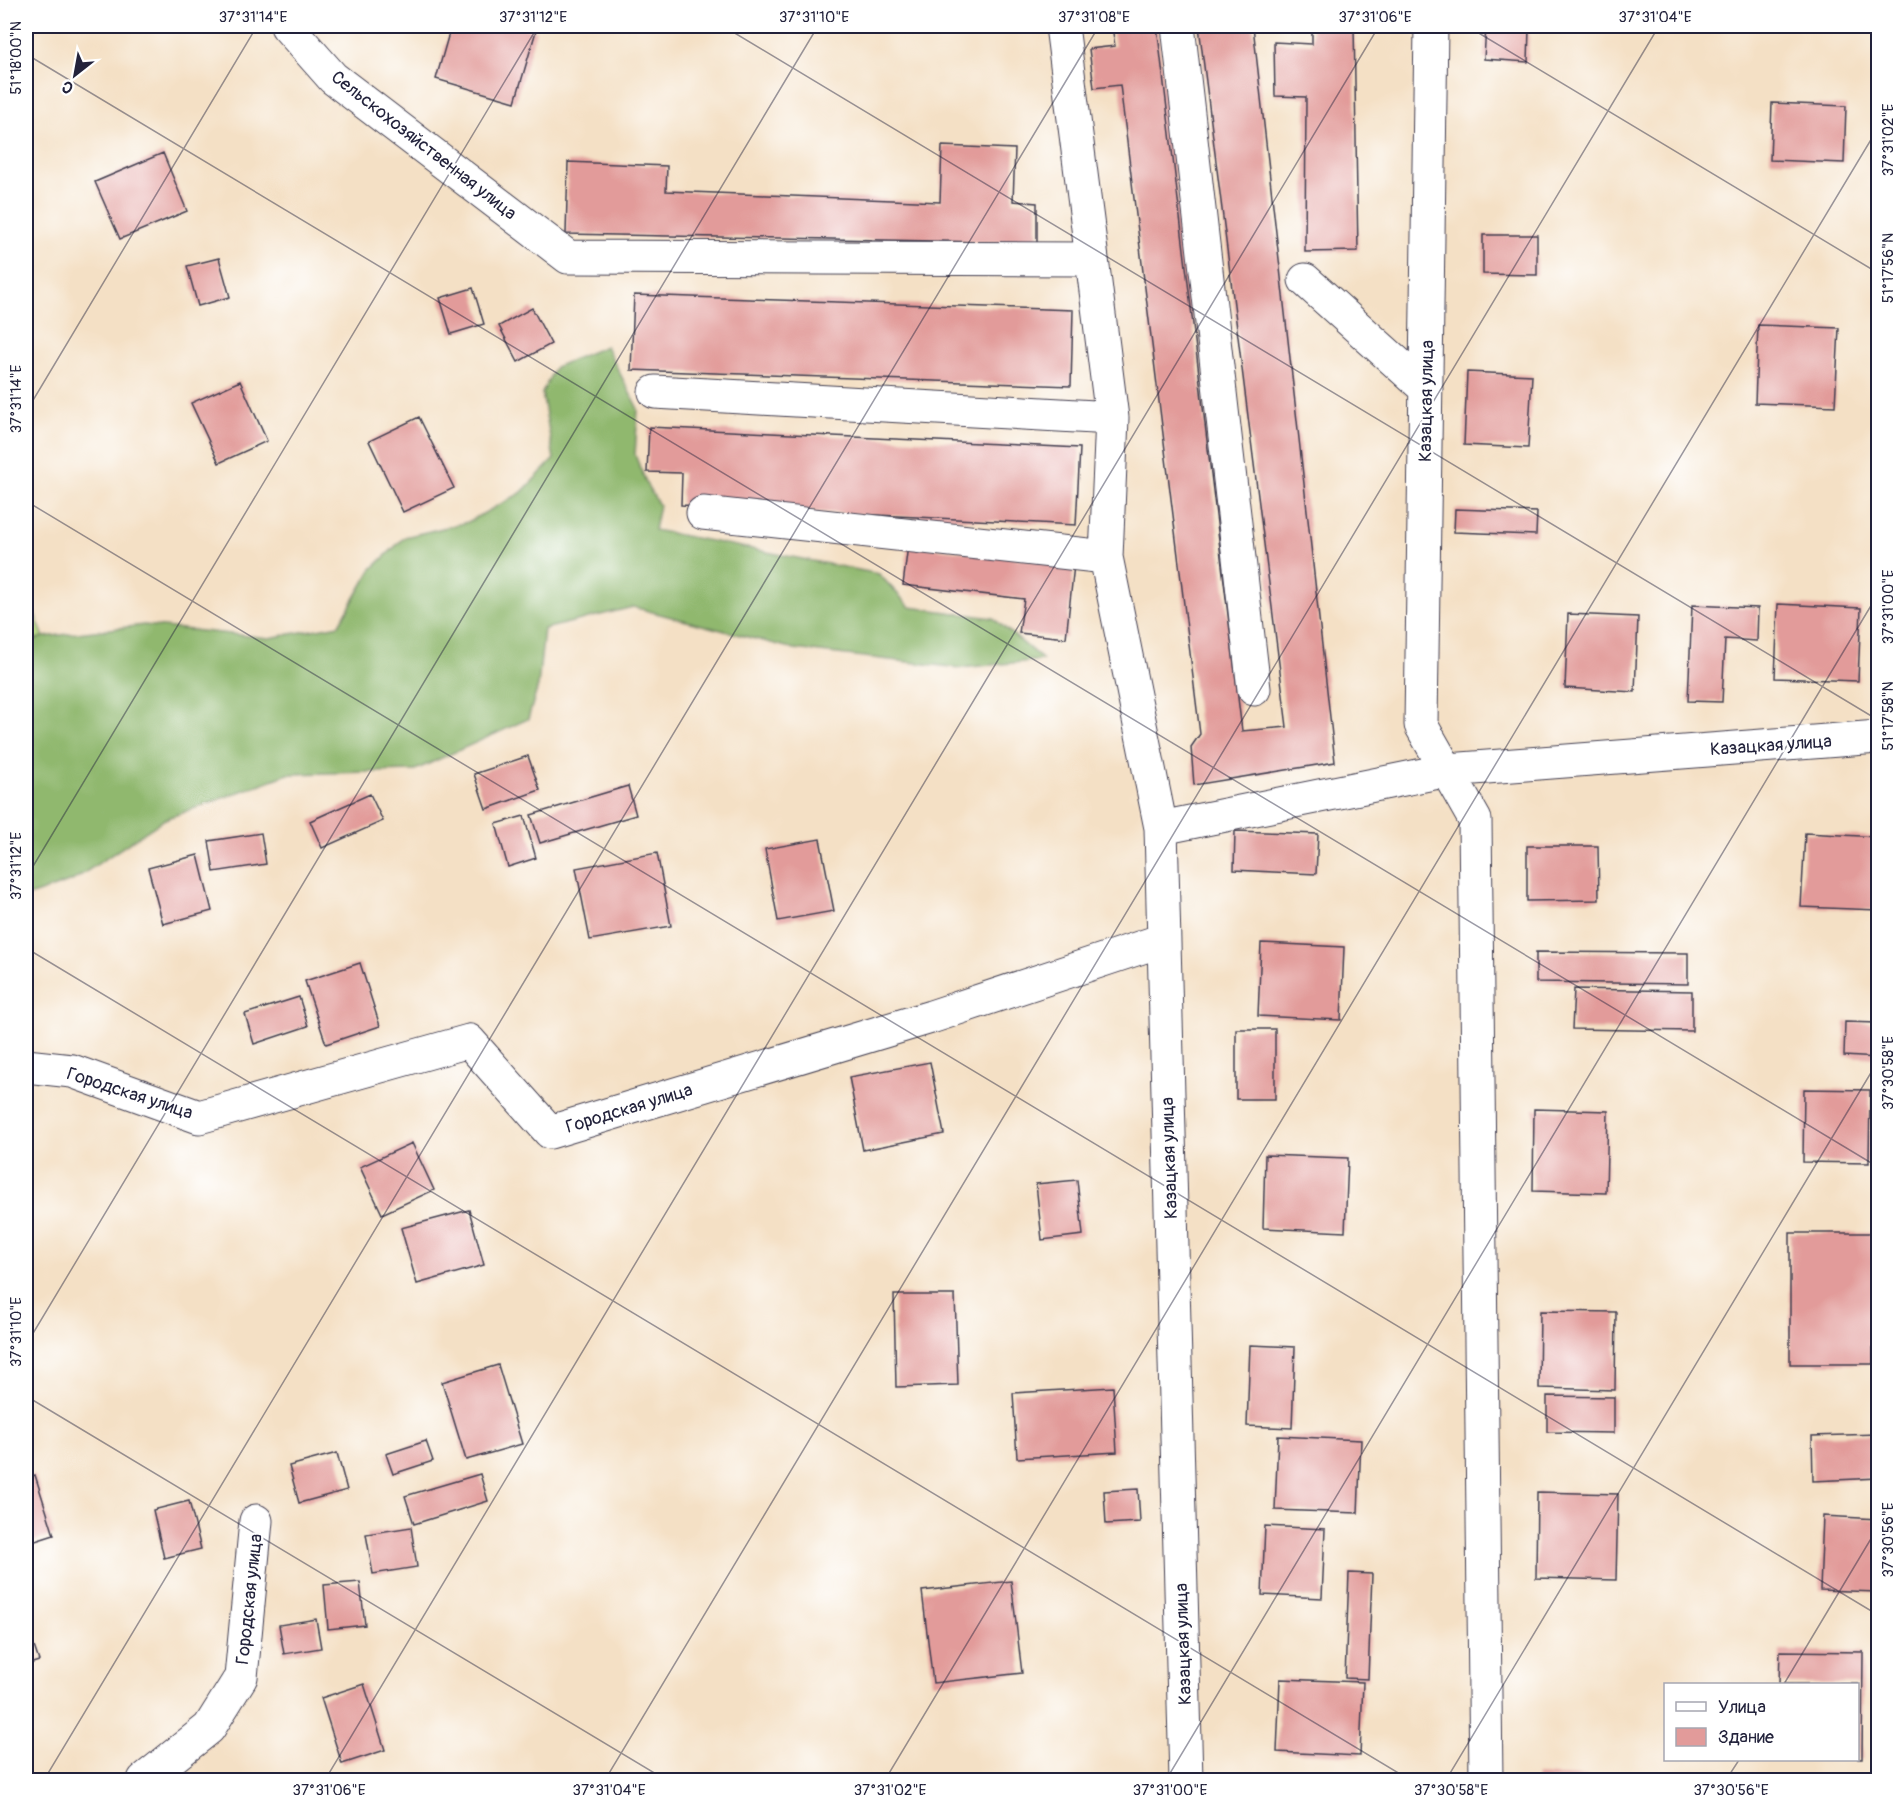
<svg xmlns="http://www.w3.org/2000/svg" width="1904" height="1806" viewBox="0 0 1904 1806" font-family="Pangolin,sans-serif">
<style>
.green{fill:#b6d880;stroke:#6c7d5e;stroke-width:1.5}
.forest{fill:#90b86e;stroke:#596d54;stroke-width:1.5}
.building{fill:#e29b9a}
.lines{fill:none;stroke-linecap:round;stroke-linejoin:round}
.minor-casing{stroke:#423e50;stroke-width:35}
.minor{stroke:#fff;stroke-width:33}
.ticks{fill:none;stroke:#22223b;stroke-width:1.5;stroke-opacity:0.45}
.labels{text-anchor:middle;stroke-width:4.5;stroke-linejoin:round;paint-order:stroke}
.street-label{font-size:18px;fill:#22223b;stroke:#fff}
.neatline{fill:none;stroke:#22223b;stroke-width:2}
.ticks-label{font-size:15px;text-anchor:middle;fill:#22223b}
</style>
<rect width="100%" height="100%" fill="#fff"/>
<filter id="ink" filterUnits="userSpaceOnUse"><feTurbulence type="fractalNoise" baseFrequency=".0167" numOctaves="2"/><feDisplacementMap in="SourceGraphic" scale="12" xChannelSelector="R" yChannelSelector="G"/><feConvolveMatrix kernelMatrix="1 2 1 2 8 2 1 2 1" color-interpolation-filters="sRGB"/></filter>
<filter id="wash" filterUnits="userSpaceOnUse"><feTurbulence type="fractalNoise" baseFrequency=".008" numOctaves="4" result="noise"/><feDisplacementMap in="SourceGraphic" scale="24" xChannelSelector="R" yChannelSelector="G"/><feGaussianBlur stdDeviation="1.35" result="paint"/><feColorMatrix in="noise" values="0 0 0 0 0 0 0 0 0 0 0 0 0 0 0 0 0 1.4 0 .05"/><feComposite in="paint" operator="in"/></filter>
<g filter="url(#wash)">
<rect width="100%" height="100%" fill="#f4e0c5"/>
<path class="green" d="M26,593L44,637L26,642Z"/>
<path class="forest" d="M606,346L638,409L635,455L648,487L659,505L654,530L879,574L910,607L993,618L1043,660L960,668L794,649L633,607L544,629L538,686L528,719L413,771L288,774L165,819L72,881L26,897V642L44,637L144,625L269,638L339,625L371,570L405,537L468,522L521,493L554,459L542,393L555,367Z"/>
<g id="blocks">
<path class="building" d="M451,26H516L536,31L515,102L436,79Z
M1112,26H1157L1242,731L1287,727L1199,26H1253L1335,762L1194,785L1191,747L1200,734L1120,85L1094,88L1089,49L1115,46Z
M1312,26H1354L1358,251L1305,252L1306,97L1275,96L1274,42L1312,44Z
M1486,26L1529,28L1528,62L1484,59Z
M1772,103L1846,106L1844,163L1770,160Z
M942,146L1015,149L1013,201L1037,203V243L566,234L568,162L667,166L666,191L940,202Z
M163,153L187,211L120,239L95,182Z
M1483,235H1537V275L1483,274Z
M219,258L230,297L198,306L187,266Z
M473,288L484,324L451,334L440,298Z
M634,295L1073,310L1071,386L631,370Z
M532,308L551,344L518,362L499,326Z
M1758,325L1839,328L1835,406L1755,403Z
M1467,372L1532,375L1528,448L1464,445Z
M240,381L267,441L219,463L191,403Z
M419,417L454,488L403,512L369,441Z
M649,427L1080,448L1076,525L681,505L682,473L647,472Z
M1455,509L1537,512L1536,535L1454,532Z
M908,545L1074,565L1066,638L1019,633L1024,599L903,585Z
M1778,604L1861,608L1858,681L1775,678Z
M1692,605L1758,608L1757,641L1725,639L1722,702L1688,701Z
M1568,614L1638,617L1635,692L1565,688Z
M528,756L540,790L486,809L474,774Z
M628,786L636,815L540,843L531,815Z
M370,794L383,821L322,848L310,821Z
M524,816L536,858L508,867L496,824Z
M1235,831L1318,834L1316,874L1234,870Z
M261,833L266,864L214,872L209,841Z
M1805,833L1878,837V910L1801,907Z
M820,839L834,911L778,921L765,849Z
M1527,846H1598L1599,900L1527,901Z
M657,853L671,926L590,940L576,868Z
M198,855L212,911L163,924L148,868Z
M1261,943L1344,947L1341,1020L1258,1016Z
M1536,952L1688,953V984L1536,982Z
M360,963L380,1026L326,1044L305,981Z
M1574,989L1692,991V1031L1572,1029Z
M299,997L308,1026L254,1044L245,1014Z
M1845,1022L1878,1023V1058L1844,1056Z
M1236,1029H1275V1099H1236Z
M930,1062L944,1134L863,1150L849,1077Z
M1804,1089L1870,1090L1869,1163L1803,1162Z
M1534,1109L1608,1111L1606,1193L1533,1191Z
M412,1143L434,1190L382,1214L360,1167Z
M1265,1155L1348,1158L1345,1232L1263,1228Z
M1077,1180L1083,1235L1042,1240L1036,1184Z
M469,1210L484,1265L417,1284L401,1228Z
M1790,1233H1873V1364H1790Z
M894,1295H955L958,1385L896,1387Z
M1540,1311L1616,1312L1615,1390L1539,1388Z
M1250,1345L1295,1347L1292,1428L1247,1426Z
M498,1365L522,1444L466,1460L442,1382Z
M1113,1387L1117,1452L1017,1458L1013,1393Z
M1547,1396L1614,1397V1433L1547,1432Z
M1878,1434V1478L1813,1481L1812,1436Z
M1278,1436L1361,1440L1358,1513L1275,1510Z
M426,1441L433,1461L393,1474L386,1454Z
M337,1453L347,1490L299,1503L289,1466Z
M480,1474L488,1501L414,1524L405,1496Z
M35,1475L54,1535L26,1544V1478Z
M1138,1489L1140,1522L1106,1524L1104,1491Z
M1537,1492L1618,1494L1616,1580L1536,1578Z
M189,1501L201,1549L164,1558L153,1510Z
M1823,1516L1878,1519V1592L1820,1590Z
M1265,1526L1325,1529L1322,1598L1262,1595Z
M411,1527L417,1567L373,1574L366,1534Z
M1349,1573L1372,1574L1368,1679L1345,1678Z
M1011,1581L1022,1673L933,1683L922,1591Z
M360,1582L365,1625L328,1629L324,1585Z
M316,1619L321,1648L284,1654L279,1625Z
M26,1623L39,1661L26,1665Z
M1780,1651L1863,1652L1862,1759H1858V1684H1779Z
M1280,1679L1363,1682L1360,1756L1277,1752Z
M364,1684L385,1750L342,1764L321,1698Z
M1537,1775L1604,1778V1780H1536Z"/>
</g>
</g>
<g filter="url(#ink)">
<use href="#blocks" fill-opacity="0" stroke="#423e50" stroke-width="1.5"/>
<g class="lines">
<g class="minor-casing">
<path id="minor" d="M287,26L333,78L568,257L1092,259L1062,26
M1178,26L1254,689
M1431,26L1421,725L1475,820L1486,1780
M1092,259L1112,418L1106,557L1161,828L1186,1780
M1305,280L1426,389
M655,392L1112,418
M703,513L1106,557
M1161,828L1448,770L1878,737
M26,1066L72,1071L199,1117L469,1041L550,1132L931,1017L1163,940
M144,1780L209,1728L241,1677L256,1521"/>
</g>
<use href="#minor" class="minor"/>
</g>
</g>
<path class="ticks" d="M723,26L1878,720M1467,26L1878,273M26,54L1878,1167M26,412L257,26M26,501L1878,1615M26,878L538,26M26,948L1410,1780M26,1345L818,26M26,1396L666,1780M1784,1684L1878,1527M44,1780L1099,26M325,1780L1379,26M605,1780L1659,26M885,1780L1878,128M1166,1780L1878,594M1446,1780L1878,1061M1726,1780L1739,1760"/>
<g class="labels">
<g class="street-label">
<text transform="translate(424 145) rotate(38)" y="6">Сельскохозяйственная улица</text>
<text transform="translate(1426 401) rotate(-89)" y="6">Казацкая улица</text>
<text transform="translate(1771 745) rotate(-4)" y="6">Казацкая улица</text>
<text transform="translate(130 1093) rotate(18)" y="6">Городская улица</text>
<text transform="translate(629 1108) rotate(-17)" y="6">Городская улица</text>
<text transform="translate(1169 1158) rotate(-92)" y="6">Казацкая улица</text>
<text transform="translate(249 1599) rotate(-84)" y="6">Городская улица</text>
<text transform="translate(1183 1644) rotate(-92)" y="6">Казацкая улица</text>
</g>
</g>
<rect width="1904" height="1806" fill="none" stroke="#fff" stroke-width="66"/>
<rect x="1664" y="1683" width="195" height="78" fill="#ffffff" stroke="#a7a7b1" stroke-width="1.5"/>
<rect x="1676" y="1702" width="30" height="9" fill="#ffffff" stroke="#a7a7b1" stroke-width="1.5"/>
<text x="1718" y="1713" font-size="18" fill="#22223b">Улица</text>
<rect x="1676" y="1728" width="30" height="18" fill="#e29b9a" stroke="#a7a7b1" stroke-width="1.5"/>
<text x="1718" y="1743" font-size="18" fill="#22223b">Здание</text>
<g transform="translate(75 75) rotate(211)" stroke="#ffffff" stroke-width="4.5" paint-order="stroke">
<path d="M0-4.5L10 22L0 15L-10 22Z" fill="#22223b"/>
<text y="-9" font-size="16" font-weight="bold" text-anchor="middle" fill="#22223b">С</text>
</g>
<rect x="33" y="33" width="1838" height="1740" class="neatline"/>
<g class="ticks-label">
<text x="253" y="22">37°31'14"E</text>
<text x="533" y="22">37°31'12"E</text>
<text x="814" y="22">37°31'10"E</text>
<text x="1094" y="22">37°31'08"E</text>
<text x="1375" y="22">37°31'06"E</text>
<text x="1655" y="22">37°31'04"E</text>
<text transform="translate(16 58) rotate(-90)" y="5">51°18'00"N</text>
<text transform="translate(1888 140) rotate(-90)" y="5">37°31'02"E</text>
<text transform="translate(1888 268) rotate(-90)" y="5">51°17'56"N</text>
<text transform="translate(16 399) rotate(-90)" y="5">37°31'14"E</text>
<text transform="translate(1888 607) rotate(-90)" y="5">37°31'00"E</text>
<text transform="translate(1888 716) rotate(-90)" y="5">51°17'58"N</text>
<text transform="translate(16 866) rotate(-90)" y="5">37°31'12"E</text>
<text transform="translate(1888 1073) rotate(-90)" y="5">37°30'58"E</text>
<text transform="translate(16 1332) rotate(-90)" y="5">37°31'10"E</text>
<text transform="translate(1888 1540) rotate(-90)" y="5">37°30'56"E</text>
<text x="329" y="1795">37°31'06"E</text>
<text x="609" y="1795">37°31'04"E</text>
<text x="890" y="1795">37°31'02"E</text>
<text x="1170" y="1795">37°31'00"E</text>
<text x="1451" y="1795">37°30'58"E</text>
<text x="1731" y="1795">37°30'56"E</text>
</g>
</svg>
